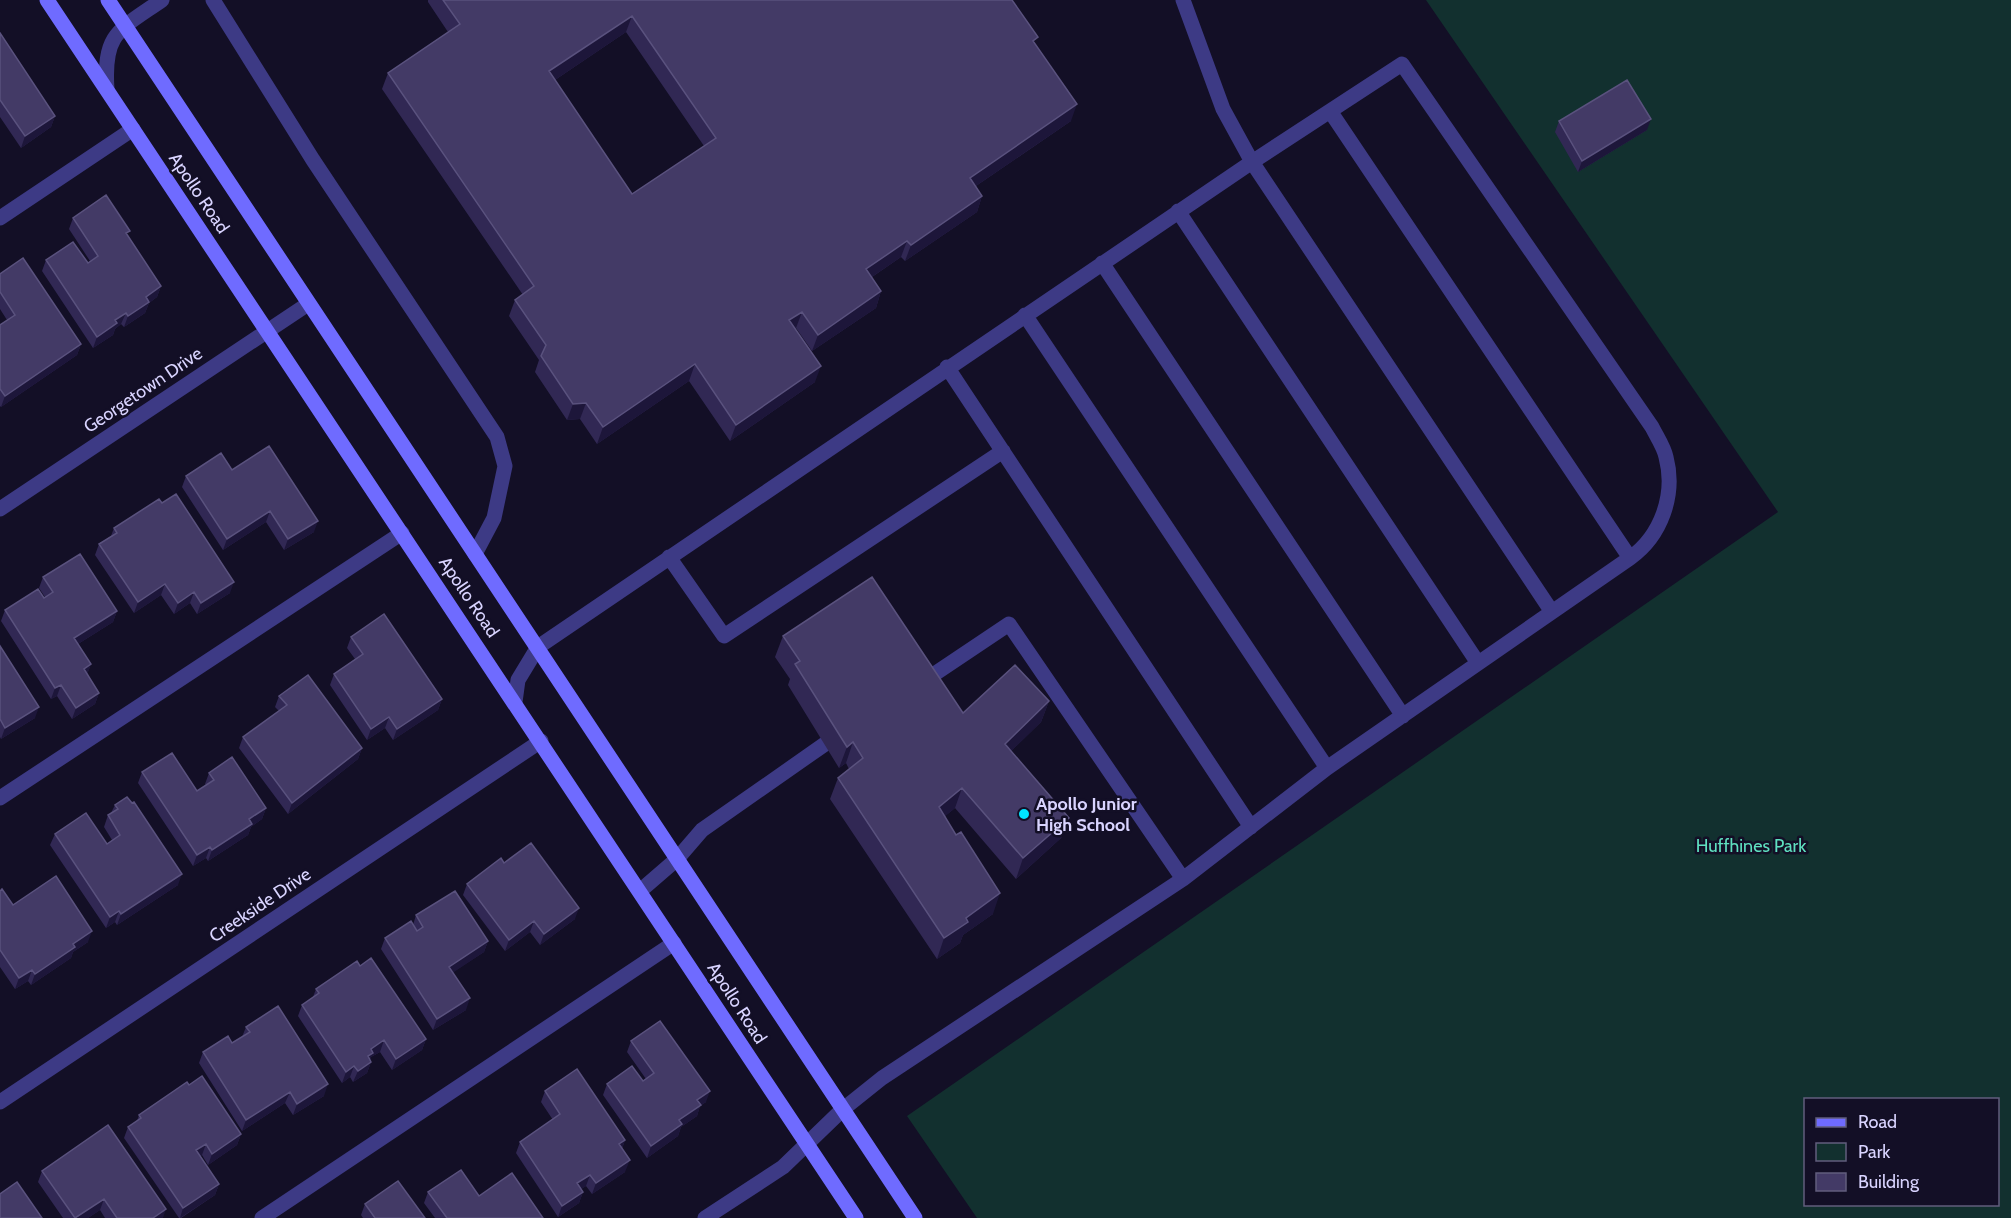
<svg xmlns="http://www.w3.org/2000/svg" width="2011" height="1218" viewBox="0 0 2011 1218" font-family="Cabin,sans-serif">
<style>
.green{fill:#12302f;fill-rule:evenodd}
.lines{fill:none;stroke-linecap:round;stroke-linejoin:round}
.lane{stroke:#3d3a85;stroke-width:15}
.street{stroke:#3d3a85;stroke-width:15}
.secondary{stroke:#6f6bff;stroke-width:15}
.wall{fill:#312854;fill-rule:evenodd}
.shaded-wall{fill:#1d163a}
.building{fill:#433a66;stroke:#5a527e;stroke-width:1.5;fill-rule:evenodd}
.poi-dot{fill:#00e5ff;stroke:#130f26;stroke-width:2}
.labels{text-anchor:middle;stroke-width:5;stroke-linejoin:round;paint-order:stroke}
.street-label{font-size:18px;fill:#d9d4ff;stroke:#130f26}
.poi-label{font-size:18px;font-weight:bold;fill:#d9d4ff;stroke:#130f26;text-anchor:start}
.park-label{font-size:18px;fill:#5fe0c0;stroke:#130f26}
</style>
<rect width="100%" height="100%" fill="#130f26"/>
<path class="green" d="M1426,0H2011V1218H977L907,1116L1778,512ZM1806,1100H1998V1204H1806Z"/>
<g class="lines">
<path class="lane" d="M213,0L313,160L497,437L505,466L494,518L475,554
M107,89C103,33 119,30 162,0
M1330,111L1630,558
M1178,211L1478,663
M0,218L133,129
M1102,263L1403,716
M1025,315L1327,768
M947,367L1251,827
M669,557L724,636L1003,451
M921,683L1009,624L1183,879
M515,702L518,680L538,647L1252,162L1223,109L1183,0
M0,798L402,533
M640,891L677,859L702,830L825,744
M842,1110L882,1078L1183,879L1327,768L1630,558C1661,536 1676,495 1666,457C1664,447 1657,437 1652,427L1402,64L1252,162L1552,612
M262,1218L674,943"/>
<path class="street" d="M0,509L308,304
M0,1102L541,741
M705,1218L783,1167L842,1110"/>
<path class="secondary" d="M47,0L856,1218
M108,0L915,1218"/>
</g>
<path class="wall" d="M428,0H1012L1035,44L1071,121L976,186L982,196L977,212L905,261L901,257L872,277L881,291L876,308L812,351L796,328H795L815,382L730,441L689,381L597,444L580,419L567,420L535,372L539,360L509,316L515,300L523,295L382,89L388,73L448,32L428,2ZM626,32L704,146L632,194L555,80Z
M0,33L55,116L51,127L21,148L0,117Z
M1559,121L1647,130L1578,172L1555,132Z
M73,218L128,236L161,286L157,297L149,303L145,313L124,327L121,324L115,329L113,335L93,348L42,271L46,260L88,263L90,261L69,229Z
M0,274L81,344L77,355L1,407L0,406V325L7,320L0,309Z
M232,470L314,532L284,550L266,522L223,550L182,487L186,476Z
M114,528L230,593L197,614L190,603L174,614L161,595L134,613L95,555L99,544L111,536Z
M43,577L117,611L113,622L78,644L91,664L87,674L99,693L95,704L72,719L57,696L51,699L1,621L5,610L45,597L39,588Z
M783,636L963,713L1049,701L1041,722L1011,751L1069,818L1061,838L1016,879L955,808L945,816L993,914L963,935L960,943L937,959L830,799L838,778L849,769L846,763L839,768L788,685L790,679L775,657Z
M351,637L442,699L438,710L393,740L385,728L367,740L330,685L334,674L355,659L347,648Z
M0,646L35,718L1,739L0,737Z
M279,696L362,748L358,759L288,814L239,748L243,737L279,711L275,707Z
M142,772L197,791L206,785L205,784L209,773L266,808L262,819L251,827L248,835L208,861L206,858L193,866L138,783Z
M115,805L178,885L117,925L115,922L106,928L50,845L55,834L107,844L112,840L104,827L108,815L111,813Z
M504,863L575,919L540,945L530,932L505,951L463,895L467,884Z
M0,891L13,905L88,942L73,952L71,958L31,985L28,981L15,989L0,967Z
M416,915L488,941L484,952L453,972L466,1010L433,1030L381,949L385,938L413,925Z
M360,966L426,1039L422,1050L392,1070L380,1052L371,1057L370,1060L371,1062L367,1073L353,1082L350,1077L342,1083L298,1016L302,1005L313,997L316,989Z
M246,1027L324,1096L293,1115L285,1103L242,1131L199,1063L203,1052L232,1043L242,1037Z
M631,1041L706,1102L700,1106L697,1116L681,1127L678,1136L647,1158L603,1095L607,1084L643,1081L646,1079L627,1052Z
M189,1085L241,1134L237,1145L208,1165L202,1155L200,1156L219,1184L215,1195L181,1218H179L124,1138L128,1127L137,1121L139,1115Z
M545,1091L625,1140L622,1149L625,1172L592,1194L586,1186L581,1189L583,1192L579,1203L558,1217L516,1153L520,1142L553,1120L541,1102Z
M42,1171L163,1218H105L100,1210L88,1218H63L38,1182Z
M428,1192L479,1196L543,1218H435L424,1203Z
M365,1204L425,1218H363L361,1215Z"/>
<path class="shaded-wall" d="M632,16L626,32L543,88L549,71Z
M1077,104L1071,121L964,194L970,178Z
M55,116L51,127L21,148L25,136Z
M1651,119L1647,130L1578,172L1582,161Z
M982,196L977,212L905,261L911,245Z
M907,241L901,257L860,285L866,269Z
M161,286L157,297L149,303L145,313L124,327L128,316L146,297Z
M881,291L876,308L812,351L818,335Z
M802,312L796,328L784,337L789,320Z
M126,313L121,324L115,329L113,335L93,348L97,337L115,320Z
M81,344L77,355L1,407L5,396Z
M695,364L689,381L597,444L603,427Z
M821,366L815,382L730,441L736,425Z
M586,403L580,419L567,420L573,404Z
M270,511L266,522L223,550L227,539Z
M318,521L314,532L284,550L288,539Z
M234,582L230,593L197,614L201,603Z
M165,584L161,595L134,613L138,602Z
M194,592L190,603L174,614L178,603Z
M117,611L113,622L70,649L74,638Z
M91,664L87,675L84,669Z
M61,685L57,696L51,699L55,688Z
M99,693L95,704L72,719L76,708Z
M442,699L438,710L393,740L397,729Z
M1049,701L1041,722L997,765L1005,744Z
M39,707L35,718L1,739L5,728Z
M389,717L385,728L367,740L371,729Z
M853,742L846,763L839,768L847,747Z
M362,748L358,759L288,814L292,803Z
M962,788L955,808L931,828L939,807Z
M266,808L262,819L251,827L248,835L208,861L212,850L249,819Z
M1069,818L1061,838L1016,879L1023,858Z
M210,847L206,858L193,866L197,855Z
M182,874L178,885L117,925L121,914Z
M1000,893L993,914L963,935L960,943L937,959L944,938L966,918Z
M579,908L575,919L540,945L544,934Z
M119,911L115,922L106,928L110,917Z
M534,921L530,932L505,951L509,940Z
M92,931L88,942L73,952L71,958L31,985L35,974L73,944Z
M488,941L484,952L445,978L449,967Z
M32,970L28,981L15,989L19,978Z
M470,998L466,1010L433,1030L437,1019Z
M426,1039L422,1050L392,1070L396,1059Z
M384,1040L380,1052L371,1057L369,1063L371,1062L367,1073L353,1082L358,1071L371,1049Z
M354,1066L350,1077L342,1083L346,1072Z
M328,1084L324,1096L293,1115L297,1104Z
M710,1091L706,1102L700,1106L697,1116L681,1127L678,1136L647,1158L651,1146L679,1120L697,1100Z
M290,1092L285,1103L242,1131L246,1120Z
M241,1134L237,1145L208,1165L212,1154Z
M625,1140L621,1151L619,1144Z
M206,1144L202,1155L192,1161L196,1150Z
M630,1160L625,1172L592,1194L596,1183Z
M590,1175L586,1186L573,1195L577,1183Z
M219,1184L215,1195L180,1218L183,1208Z
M583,1192L579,1203L558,1217L562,1206Z
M104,1199L100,1210L88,1218H76Z
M166,1209L163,1218H153Z"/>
<path class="building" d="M443,0H1012L1038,37L1033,41L1077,104L970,178L982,196L911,245L907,241L866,269L881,291L818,335L802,312L789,320L821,366L736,425L695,364L603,427L586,403L573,404L541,356L546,345L515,300L534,286L388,73L460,24ZM632,16L716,138L632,194L549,71Z
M0,33L55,116L25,136L0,100Z
M1627,80L1651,119L1582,161L1559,121Z
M106,195L130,231L126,233L161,286L146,297L149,302L128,316L126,313L115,320L117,323L97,337L46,260L73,242L88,263L98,256L73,218Z
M23,258L81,344L5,396L0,389V325L15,315L0,292V274Z
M269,446L318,521L288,539L270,511L227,539L186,476L221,453L232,470Z
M176,494L234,582L201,603L194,592L178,603L165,584L138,602L99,544L117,533L114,528L159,499L162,503Z
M80,554L117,611L74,638L91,664L84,669L99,693L76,708L61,685L55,688L5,610L38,589L44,598L53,592L43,577Z
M872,577L963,713L1015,665L1049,701L1005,744L1069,818L1023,858L962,788L939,807L956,835L961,832L1000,893L966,918L968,922L944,938L838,778L863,758L853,742L847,747L795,664L800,661L783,636Z
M384,614L442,699L397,729L389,717L371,729L334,674L363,654L351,637Z
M0,646L39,707L5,728L0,719Z
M308,675L362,748L292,803L243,737L287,705L279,696Z
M172,753L197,791L214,780L209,773L232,757L266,808L249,819L252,824L212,850L210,847L197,855L142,772Z
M127,797L132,803L134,802L182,874L121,914L119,911L110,917L55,834L86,813L107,844L120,835L108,815L118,809L115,805Z
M531,843L579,908L544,934L534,921L509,940L467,884L501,858L504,863Z
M56,876L92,931L73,944L75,947L35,974L32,970L19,978L0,950V891L2,889L13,905Z
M455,891L488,941L449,967L470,998L437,1019L385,938L411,921L417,931L423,927L416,915Z
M371,958L426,1039L396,1059L384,1040L371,1049L373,1053L368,1056L371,1062L358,1071L354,1066L346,1072L302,1005L319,993L316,989L357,961L360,966Z
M278,1006L328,1084L297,1104L290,1092L246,1120L203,1052L228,1036L232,1043L250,1032L246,1027Z
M660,1021L710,1091L697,1100L701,1105L679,1120L682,1124L651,1146L607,1084L632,1066L643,1081L654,1073L631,1041Z
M577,1069L625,1140L619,1144L630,1160L596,1183L590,1175L577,1183L583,1192L562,1206L520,1142L560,1114L545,1091Z
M202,1076L241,1134L212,1154L206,1144L196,1150L219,1184L183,1208L128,1127L141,1118L139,1115L187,1082L189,1085Z
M108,1125L166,1209L153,1218H117L104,1199L75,1218L42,1171Z
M461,1170L479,1196L512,1173L543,1218H447L428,1192Z
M398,1181L425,1218H375L365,1204Z
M17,1182L42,1218H0V1194Z"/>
<circle class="poi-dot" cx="1024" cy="814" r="6"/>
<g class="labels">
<g class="street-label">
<text transform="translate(199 193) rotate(56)" y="6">Apollo Road</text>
<text transform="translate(143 390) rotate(-34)" y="6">Georgetown Drive</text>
<text transform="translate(469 597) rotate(56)" y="6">Apollo Road</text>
<text transform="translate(260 905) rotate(-34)" y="6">Creekside Drive</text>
<text transform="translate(737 1003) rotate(57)" y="6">Apollo Road</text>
</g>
<g class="poi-label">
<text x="1036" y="810">Apollo Junior<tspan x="1036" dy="21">High School</tspan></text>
</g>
<g class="park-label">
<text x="1751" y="852">Huffhines Park</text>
</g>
</g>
<rect x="1804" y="1098" width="195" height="108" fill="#130f26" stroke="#625e7d" stroke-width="1.5"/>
<rect x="1816" y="1118" width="30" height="9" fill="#6f6bff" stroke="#625e7d" stroke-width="1.5"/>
<text x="1858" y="1128" font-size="18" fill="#d9d4ff">Road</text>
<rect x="1816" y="1143" width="30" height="18" fill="#12302f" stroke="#625e7d" stroke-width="1.5"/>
<text x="1858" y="1158" font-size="18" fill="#d9d4ff">Park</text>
<rect x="1816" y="1173" width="30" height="18" fill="#433a66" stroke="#625e7d" stroke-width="1.5"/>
<text x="1858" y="1188" font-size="18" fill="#d9d4ff">Building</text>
</svg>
